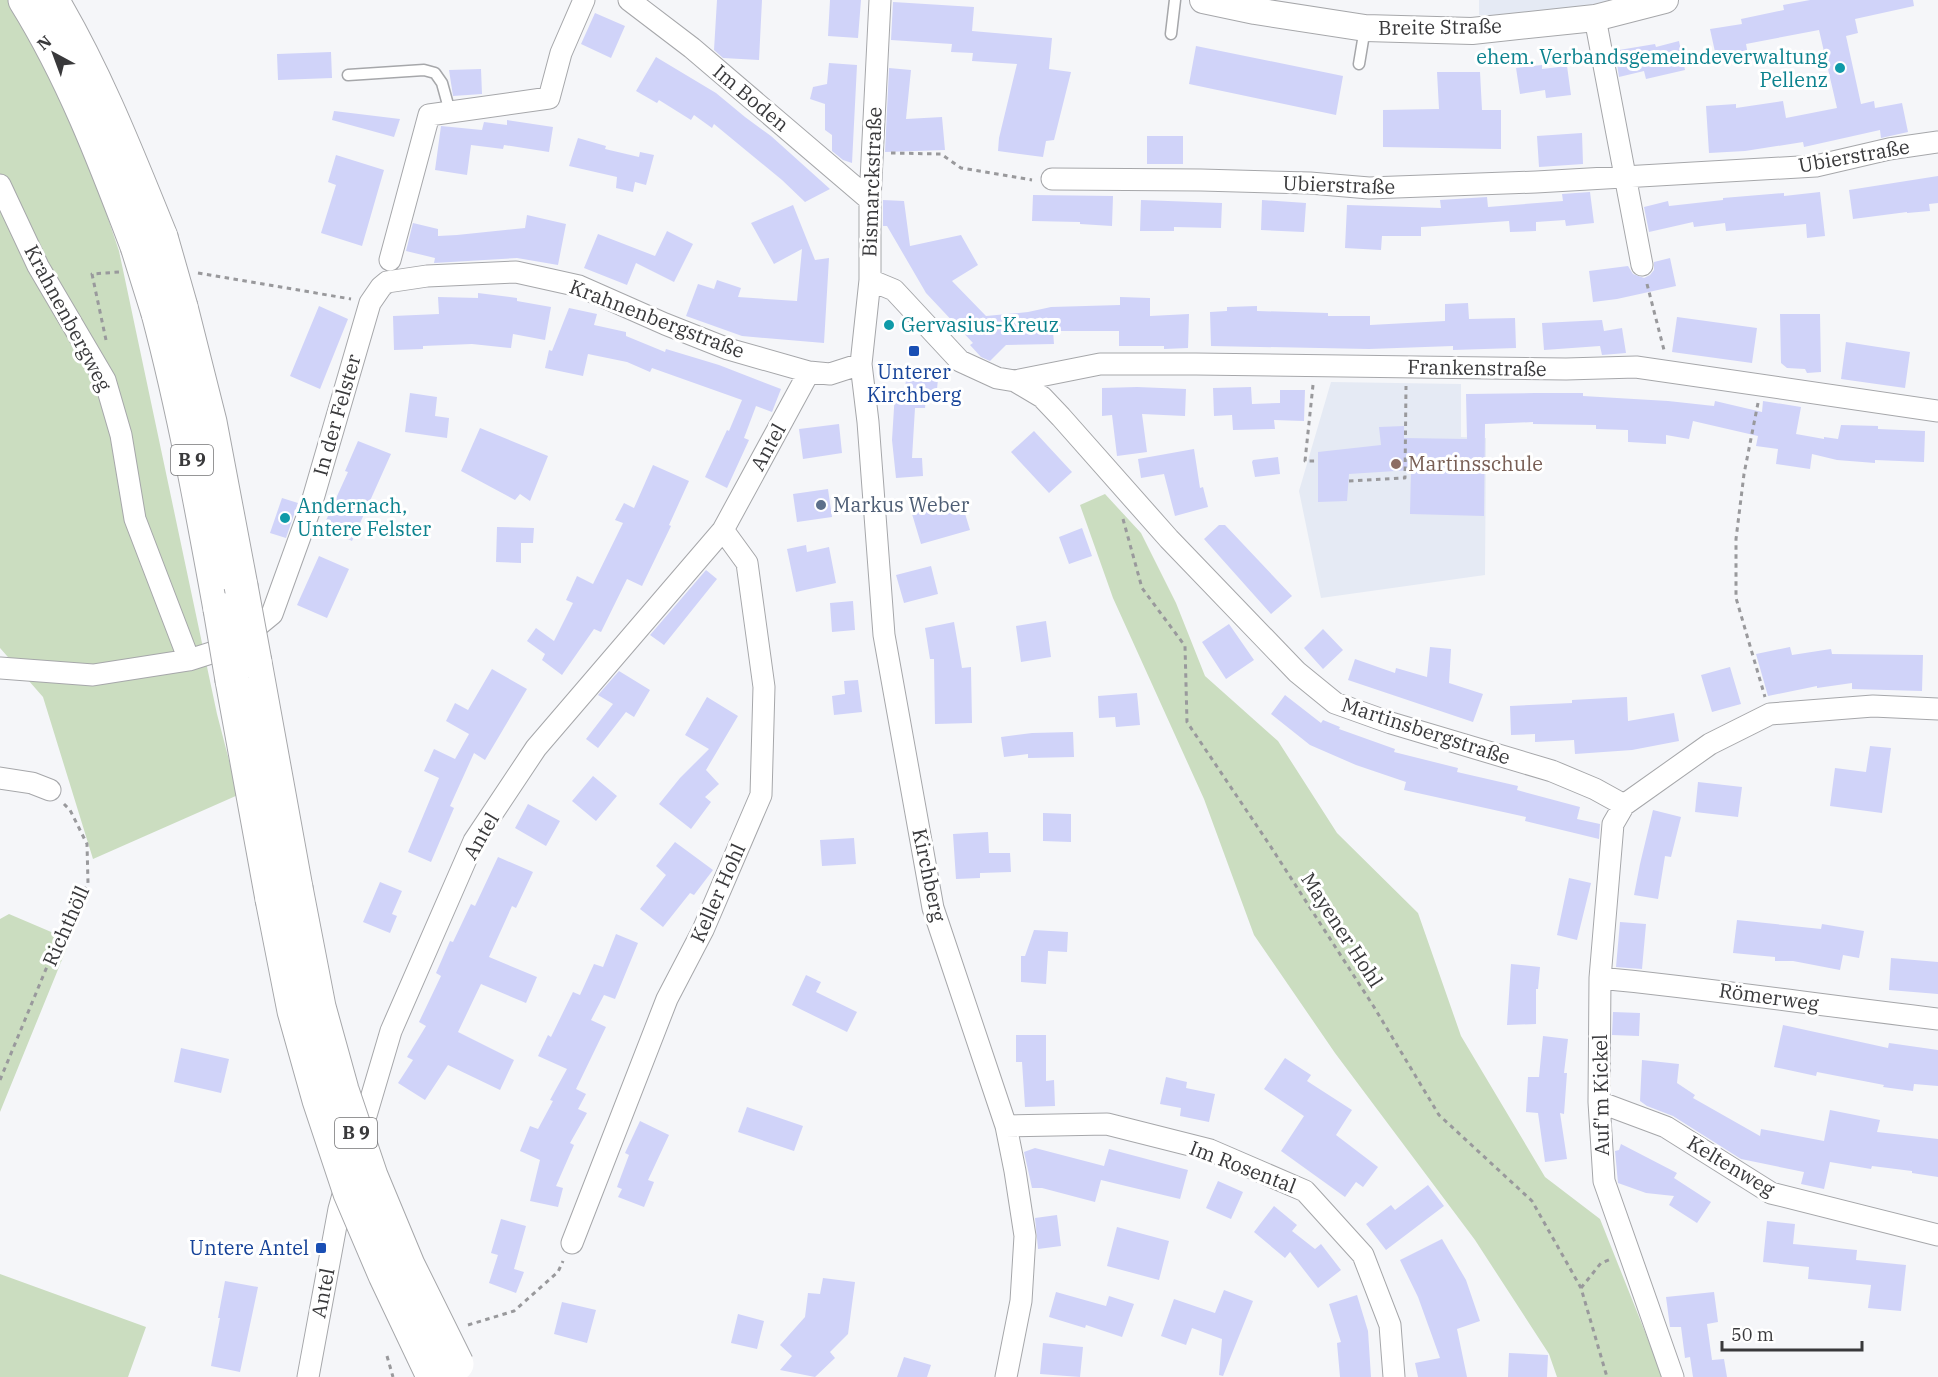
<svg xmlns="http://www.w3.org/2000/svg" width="1938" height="1377" viewBox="0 0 1938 1377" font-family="'IBM Plex Serif',serif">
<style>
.built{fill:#e5eaf4}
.green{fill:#cbddc0}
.building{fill:#d0d3f9}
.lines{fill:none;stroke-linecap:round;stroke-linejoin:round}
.service-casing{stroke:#a6a7aa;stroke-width:13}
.minor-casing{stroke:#a6a7aa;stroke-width:23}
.tertiary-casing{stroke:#a6a7aa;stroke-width:28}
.trunk-casing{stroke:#a6a7aa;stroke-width:35}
.path{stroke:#99999c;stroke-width:3;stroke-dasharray:4.5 4.5;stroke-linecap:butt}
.service{stroke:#fff;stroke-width:10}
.minor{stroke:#fff;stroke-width:21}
.tertiary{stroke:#fff;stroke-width:26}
.trunk{stroke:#fff;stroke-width:33}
.trunk-bridge-casing{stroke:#a6a7aa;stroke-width:35;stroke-linecap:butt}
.trunk-bridge{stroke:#fff;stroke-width:33}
.culture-dot{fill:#0f9aa8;stroke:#fff;stroke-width:2}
.transit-dot{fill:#1a4fb4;stroke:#fff;stroke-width:2}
.education-dot{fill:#8d6e63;stroke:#fff;stroke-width:2}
.service-dot{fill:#5c6f8a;stroke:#fff;stroke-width:2}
.labels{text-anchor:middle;stroke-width:6;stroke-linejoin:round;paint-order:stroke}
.shield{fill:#fff;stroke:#747476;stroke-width:1.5}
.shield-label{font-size:18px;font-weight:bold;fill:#39393b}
.street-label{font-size:20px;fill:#39393b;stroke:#fff}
.culture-label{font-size:20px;fill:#0d838f;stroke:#fff;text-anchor:start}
.transit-label{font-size:20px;fill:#164399;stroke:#fff}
.education-label{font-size:20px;fill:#785e54;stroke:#fff;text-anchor:start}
.service-label{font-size:20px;fill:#4e5e75;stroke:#fff;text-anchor:start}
</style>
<rect width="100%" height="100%" fill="#f5f6f9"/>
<path class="built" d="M1479,0H1621L1540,17L1479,15Z
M1331,382L1461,384V437L1486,438L1485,575L1321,598L1299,491Z"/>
<path class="green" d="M0,0H12L86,153L119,251L217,714L238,795L93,859L43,697L0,648Z
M1105,494L1141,533L1176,603L1205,676L1278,741L1337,833L1418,913L1461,1036L1545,1177L1600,1219L1663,1377H1557L1549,1354L1475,1240L1335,1053L1254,935L1204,799L1113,598L1080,505Z
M9,914L70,940L0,1112V919Z
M0,1274L146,1327L128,1377H0Z"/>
<path class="building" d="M717,0H762L759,60L723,58L714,50Z
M830,0H861L858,38L828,36Z
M1810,0H1913L1914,6L1855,19L1858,33L1846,36L1861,104L1874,101L1875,108L1902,103L1908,132L1881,138L1880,130L1804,147L1803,142L1745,151L1709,153L1706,106L1736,104V108L1783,101L1786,118L1837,108L1819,30L1746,44L1748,55L1717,61L1710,29L1742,24L1741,19L1784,10L1783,5Z
M893,2L974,7L972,31L1052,38L1049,69L1071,72L1054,140L1046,141L1043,157L998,151L999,138L1017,64L972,61L973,53L951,52L952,44L891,40Z
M595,13L625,26L611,58L581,44Z
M1679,41L1685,70L1646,79L1644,71L1619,77L1616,58L1620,57L1619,50L1655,44L1656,47Z
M1196,46L1343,76L1336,115L1189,84Z
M331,52L332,78L278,80L277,54Z
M656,57L716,93L745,117L771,136L830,189L805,202L782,180L714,124L712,128L694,115L691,120L659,100L657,103L636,91Z
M829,63L857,65L852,163L843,160L832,151V135L825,130V104L810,99L813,87L827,84Z
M1542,65V69L1567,66L1571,95L1546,98L1545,90L1520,94L1516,68Z
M889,68L911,70L906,119L942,117L945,150L885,152Z
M481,69L482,94L453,96L449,70Z
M1437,72H1480L1482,110H1501V149L1383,147V110L1439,109Z
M334,111L400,119L394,137L332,120Z
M507,120L553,127L549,152L504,145L503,149L471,145L467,175L435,170L441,126L482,130L484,122L507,125Z
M1582,133L1583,164L1539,167L1537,136Z
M1147,136H1183V164H1147Z
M578,138L606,146L605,149L639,157L640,152L654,155L646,185L635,182L633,192L616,188L617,177L569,166Z
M336,155L384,170L362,246L321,233L336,185L328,182Z
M1938,176V203L1929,204L1930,211L1907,213V212L1853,219L1849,190Z
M1590,192L1594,223L1566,226L1565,220L1536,222V231L1510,232L1509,221L1421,227V236H1382L1381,250L1345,248L1347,205L1441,208L1440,200L1487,197L1488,207L1563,201L1562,194Z
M1820,192L1825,236L1807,238L1806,224L1726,231L1725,223L1694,227L1693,222L1649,232L1644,207L1668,201L1669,206L1723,200V198L1784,193V196Z
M1033,195L1113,196L1112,226L1080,224V222L1032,221Z
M883,200L904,201L910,246L961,235L978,265L952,281L986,316L1028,312L1051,307L1120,305V297L1150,298V316L1189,314L1188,348L1164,349V346H1119V331H1053L1054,344L1006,345L990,361L981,357L970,345L973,343L926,293L887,226H883Z
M1141,200L1222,203L1221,228L1174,227V231H1140Z
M1262,200L1306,203L1304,232L1261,230Z
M793,205L815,260L829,258L824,343L742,336L686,316L698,284L714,289L717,280L741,288L738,297L797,301L802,249L774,264L751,223Z
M527,215L566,224L558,265L517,258L434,263L435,258L406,251L413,223L438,229V236L457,235L525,228Z
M667,231L693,244L674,282L636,263L627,285L584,268L598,234L655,256Z
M1670,258L1676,286L1617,299L1593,302L1589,271L1628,266L1633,274L1644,278L1650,275L1654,270V262Z
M478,293L517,298V301L551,307L545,340L513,334L511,348L472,344L423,346V349L394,350L393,316L439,314L438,297L478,298Z
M1468,303L1469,319L1515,318L1516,348L1453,350V346L1369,349L1211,346L1210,312L1227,311V307L1257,306V311L1328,313V316H1370V325L1445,321V304Z
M319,306L348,319L320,389L290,376Z
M569,308L597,314L594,325L626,332V336L665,352L666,349L719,365L781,389L772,412L756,406L744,438L749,440L727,488L705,477L727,430L729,431L742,400L652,368L650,372L627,362L588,354L583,376L545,368L549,350L552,351Z
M1780,314H1820L1821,372L1807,373L1805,369L1787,368L1781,363Z
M1677,317L1757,328L1752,363L1672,352Z
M1602,320L1604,331L1622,328L1626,353L1602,355L1600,346L1544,350L1542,323Z
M1846,342L1910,352L1905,388L1841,379Z
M906,377L938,379L936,399L926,398L925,408H915L912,458H922L923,476L896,478L892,440L895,392H905Z
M1137,387L1186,389L1185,416L1142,414L1147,452L1117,456L1112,415L1102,416V388Z
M1251,387L1252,404L1280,403V390H1305L1304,421L1274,420L1275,429L1233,430L1232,415L1214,416L1213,388Z
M410,393L437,397L435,416L449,418L447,438L405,432Z
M1535,393H1583V396L1668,401L1714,406L1715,401L1762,412L1763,401L1801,407L1796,434L1824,439V437L1838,439L1841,425L1878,426V429L1925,431L1924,462L1875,460V463L1837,460L1812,454L1810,469L1776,464L1778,449L1756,446L1758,436L1693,421L1689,439L1666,435V444L1628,442V430L1596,429V425L1533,424V422L1485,424L1484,516L1410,514L1411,470L1349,474L1347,501L1318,502V452L1381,445L1379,427L1404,426V438L1467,439L1466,394Z
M839,424L842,453L803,459L799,429Z
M480,428L548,456L530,501L520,494L515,500L461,471Z
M1034,431L1072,472L1049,493L1011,452Z
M358,441L391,454L352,541L323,527L348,472L345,471Z
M1194,449L1200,488L1203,487L1208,507L1175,516L1164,474L1141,478L1138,459Z
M1278,457L1280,474L1255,477L1252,462L1253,460Z
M653,465L689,481L669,525L671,526L642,586L627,579L601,632L594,629L562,675L542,660L545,654L527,641L536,628L554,641L573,603L566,600L577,576L593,584L623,523L615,520L624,503L634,508Z
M828,489L832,517L797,522L793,494Z
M282,498L298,503L286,538L270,533Z
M934,507L937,515L963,507L970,530L921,544L912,514Z
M1219,525H1225L1292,596L1271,614L1204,539Z
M497,527L534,528L533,543H521V563L496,562Z
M1082,528L1092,556L1069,564L1059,537Z
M806,545L807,552L829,547L836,583L796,592L787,549Z
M319,556L349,569L327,618L297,605Z
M931,566L938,594L904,603L896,575Z
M706,570L717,579L664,645L650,635Z
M853,601L855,630L832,632L830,603Z
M1046,621L1051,657L1021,662L1016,626Z
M954,622L962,668L971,667L972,723L935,724L934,659H930L925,628Z
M1229,624L1254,660L1226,679L1202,642Z
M1323,629L1343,650L1323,669L1304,648Z
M1430,647L1451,649L1449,683L1483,694L1473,722L1348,680L1355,659L1395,673L1396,668L1427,677Z
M1790,647L1792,655L1831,649L1832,654L1923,655L1922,691L1852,689V683L1817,688V686L1768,696L1756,654Z
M1730,667L1741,704L1712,712L1701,675Z
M492,669L527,689L485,760L474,753L450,806L454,808L431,862L408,852L439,778L424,771L434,749L455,759L469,734L446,721L455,703L468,710Z
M619,671L650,690L634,717L626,712L598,748L586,739L613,704L598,695Z
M858,680L862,712L834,715L832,696L845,694L844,681Z
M1137,693L1140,725L1116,727L1115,717L1099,718L1098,696Z
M1285,695L1321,723L1323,720L1340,727L1339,729L1395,749L1394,752L1458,768L1457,772L1518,786L1517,790L1580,807L1577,819L1600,824L1599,839L1525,821L1526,817L1404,790L1406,782L1356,765L1310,745L1271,714Z
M707,697L738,716L706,770L719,784L705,797L711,802L691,829L659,804L680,778L709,749L685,735Z
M1627,697L1628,721L1674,713L1679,741L1632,750L1575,754L1574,740L1535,742V734L1511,735L1510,706L1572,703V700Z
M1073,732L1074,757L1028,758V754L1004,757L1001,737L1032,733Z
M1870,746L1891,748L1882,813L1830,806L1835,768L1866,772Z
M593,776L617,796L596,821L572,801Z
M1698,782L1742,787L1738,817L1695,812Z
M528,804L560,821L546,846L515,828Z
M1653,810L1681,817L1671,857L1665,856L1658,899L1634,895L1640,864Z
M1043,813L1071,814V842L1043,841Z
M988,832L989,853H1010L1011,872L980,873V878L956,879L953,834Z
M854,838L856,864L822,866L820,840Z
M675,842L713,870L694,895L690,893L663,927L640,909L666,875L656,866Z
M498,857L533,872L516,908L512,906L489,957L537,977L526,1003L481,984L458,1032L514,1060L500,1090L448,1065L425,1100L398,1083L413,1060L407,1057L426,1026L419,1022L441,976L436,973L450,941L453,942L471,904L475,906Z
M1569,878L1591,883L1577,940L1557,935Z
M380,882L402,891L392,914L397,916L390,933L363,922Z
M1737,920L1821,929L1822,924L1864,931L1859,958L1843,955L1840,970L1793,961H1775V957L1733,953Z
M1620,922L1646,924L1642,969L1616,967Z
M1034,930L1068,932L1067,952L1048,951L1046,984L1021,982V956H1025Z
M616,934L638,943L615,999L604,995L591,1020L606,1027L576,1089L586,1094L578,1109L587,1113L570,1143L574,1145L556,1186L563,1188L558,1207L530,1201L540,1160L520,1151L530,1126L538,1129L553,1101L550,1100L567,1069L538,1056L548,1035L551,1037L573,992L580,995L594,964L603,967Z
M1891,958L1938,962V994L1889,990Z
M1511,964L1540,967L1538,989H1536V1024L1507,1025Z
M806,975L821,982L816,992L857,1012L847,1032L792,1005Z
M1613,1012L1640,1013L1639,1036L1612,1035Z
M1783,1025L1888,1048L1889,1043L1938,1050V1086L1914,1084L1913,1091L1883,1087L1884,1085L1817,1072L1816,1076L1774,1067Z
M1016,1035H1046V1081L1054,1080L1055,1106L1025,1107L1022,1062H1016Z
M1543,1036L1568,1039L1564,1073H1567L1564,1114L1560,1113L1567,1159L1545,1162L1538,1113L1526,1112L1528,1077H1539Z
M181,1048L229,1059L221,1093L174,1082Z
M1285,1058L1311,1075L1307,1081L1352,1110L1336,1135L1378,1167L1363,1187L1356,1182L1345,1197L1281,1151L1304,1116L1264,1089Z
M1642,1060L1679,1064L1677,1083L1695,1095L1693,1098L1760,1136L1761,1129L1824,1141L1830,1110L1880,1120L1877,1132L1938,1139V1177L1912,1173V1171L1872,1166L1871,1169L1830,1162L1824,1189L1801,1184L1804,1172L1741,1159L1673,1116L1647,1106L1640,1101Z
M1166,1077L1187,1082L1186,1088L1215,1094L1209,1122L1180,1116L1181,1108L1160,1104Z
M747,1107L803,1126L794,1151L738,1132Z
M640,1121L669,1135L648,1180L654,1182L644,1207L618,1197L622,1189L617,1187L629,1155L625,1153Z
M1621,1144L1677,1173L1674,1178L1711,1202L1697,1223L1669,1205L1674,1196L1646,1193L1618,1183L1615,1151L1619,1150Z
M1035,1148L1104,1166L1109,1149L1188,1170L1180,1199L1101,1180L1095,1202L1042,1188H1032L1024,1152Z
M1218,1181L1243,1192L1231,1219L1206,1208Z
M1428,1185L1444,1206L1386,1250L1366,1224L1391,1205L1395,1210Z
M1274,1206L1297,1225L1292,1231L1315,1249L1321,1244L1341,1270L1318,1288L1290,1252L1285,1258L1254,1232Z
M1057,1215L1061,1246L1038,1249L1035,1218Z
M501,1219L526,1226L514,1269L524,1272L516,1293L489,1283L498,1255L491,1253Z
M1767,1221L1795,1224L1793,1244L1857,1250L1856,1260L1906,1265L1901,1311L1868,1308L1871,1285L1808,1279L1809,1267L1763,1262Z
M1117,1227L1169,1241L1159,1280L1107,1266Z
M1442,1239L1466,1280L1480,1321L1457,1329L1467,1377H1418L1415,1363L1440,1358L1418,1297L1400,1260Z
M823,1278L855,1282L848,1334L830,1352L835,1358L815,1377L780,1370L792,1356L780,1345L805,1317L808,1293L820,1294Z
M225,1281L258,1287L240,1372L211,1366L220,1318H218Z
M1224,1290L1253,1301L1223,1376L1219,1375L1222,1339L1192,1328L1186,1345L1161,1336L1174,1299L1215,1313Z
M1056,1292L1106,1306L1109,1296L1134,1304L1122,1337L1086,1325L1085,1328L1049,1317Z
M1714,1292L1718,1322L1707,1324L1712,1360L1724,1359L1727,1377H1693L1690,1357L1685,1358L1681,1327H1670L1666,1297Z
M1357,1295L1368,1331L1371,1377H1340L1337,1343L1341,1342L1329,1304Z
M562,1302L596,1310L587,1343L554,1334Z
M738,1314L764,1321L757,1349L731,1343Z
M1043,1343L1083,1347L1080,1377L1040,1374Z
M1509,1353L1548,1355L1547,1377H1508Z
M904,1357L931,1365L927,1377H897Z"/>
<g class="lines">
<g class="service-casing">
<path id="service" d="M1171,34L1175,0
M1359,64L1365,28
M348,75L424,70L435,73L442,83L450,112"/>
</g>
<g class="minor-casing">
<path id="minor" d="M629,0L692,48L870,200
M880,0L870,200V280L861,364L868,422L884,635L933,908L1006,1126L1015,1171L1025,1236L1021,1301L1006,1377
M1595,18L1642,265
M1052,179L1201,180L1310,183L1369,188L1536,182L1816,166L1889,149L1938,142
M0,185L38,266L105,380L121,435L135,519L189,660
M390,260L429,115L549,98L561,53L584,0
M870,280L894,290L960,361L997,378L1015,381L1042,397L1061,417L1169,539L1297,672L1335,703L1391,723L1552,771L1595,789L1624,805
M1015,381L1100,364H1196L1566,369L1636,367L1938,411
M0,668L93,675L189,660L233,646L272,614L310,509L370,303L381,287L387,282L427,276L516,272L579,286L665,324L728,349L809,372L830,374L861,364
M0,778L32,783L50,790
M1600,978C1713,989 1825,1006 1938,1019
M1599,1102L1666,1127L1771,1193L1938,1235
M1006,1126L1107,1124L1210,1150L1305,1191L1363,1255L1390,1325L1394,1377
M359,1139L391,1031L474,841L536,748L723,530L809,372
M572,1243L667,999L703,930L761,795L764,687L747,563L723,530
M308,1377L339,1209L346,1184
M1673,1377L1604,1181L1599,1102L1600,978L1613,824L1624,805L1710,744L1770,714L1873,706L1938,709"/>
</g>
<g class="tertiary-casing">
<path id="tertiary" d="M1203,0L1255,11L1365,28L1472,31L1595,18L1665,0"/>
</g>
<g class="trunk-casing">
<path id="trunk" d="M25,0C73,77 105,162 137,246
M52,0C97,76 128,156 161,237
M181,307L210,422L241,586
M158,313C184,411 202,510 220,609
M255,662L296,888
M232,680L272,899"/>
</g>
<path class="path" d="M891,153L941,154L961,168L1032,180
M198,273L351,299
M1647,284L1664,350
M106,340L92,274L119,272
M1313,385L1305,461H1318
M1758,403L1744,474L1736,539V598L1765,697
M1349,481L1405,478L1406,386
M1123,519L1142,588L1185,646L1187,722L1269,844L1374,1007L1439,1115L1532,1201L1581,1288L1607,1377
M0,1080L46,969L88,883L87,844L70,810L64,804
M1581,1288L1601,1263L1611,1259
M468,1325L514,1311L558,1272L563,1261
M387,1356L393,1377"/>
<use href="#service" class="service"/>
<use href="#minor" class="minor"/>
<use href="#tertiary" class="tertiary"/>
<use href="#trunk" class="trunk"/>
<g class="trunk-bridge-casing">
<path id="trunk-bridge" d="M161,237L181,307
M137,246L158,313
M241,586L255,662
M220,609L232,680
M296,888L319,1007L342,1090L371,1176L408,1265L457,1364
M272,899L294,1011L319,1100L350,1193L385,1275L431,1372"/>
</g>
<use href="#trunk-bridge" class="trunk-bridge"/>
</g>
<g class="culture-dot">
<circle cx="1840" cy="68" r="6"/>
<circle cx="889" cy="325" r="6"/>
<circle cx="285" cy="518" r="6"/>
</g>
<g class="transit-dot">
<rect x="908" y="345" width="12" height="12" rx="3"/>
<rect x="315" y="1242" width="12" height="12" rx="3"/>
</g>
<circle class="education-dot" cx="1396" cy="464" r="6"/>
<circle class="service-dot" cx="821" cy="505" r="6"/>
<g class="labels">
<g class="shield">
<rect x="171" y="445" width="42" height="30" rx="4.5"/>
<rect x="335" y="1118" width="42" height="30" rx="4.5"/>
</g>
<g class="shield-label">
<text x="192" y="466">B 9</text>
<text x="356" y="1139">B 9</text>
</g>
<g class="street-label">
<text transform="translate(1440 27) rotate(-1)" y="7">Breite Straße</text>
<text transform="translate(751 98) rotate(40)" y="7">Im Boden</text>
<text transform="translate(1854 156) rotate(-10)" y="7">Ubierstraße</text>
<text transform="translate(872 182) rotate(-88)" y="7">Bismarckstraße</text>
<text transform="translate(1339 185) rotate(2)" y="7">Ubierstraße</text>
<text transform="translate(68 318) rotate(62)" y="7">Krahnenbergweg</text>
<text transform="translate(657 319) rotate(21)" y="7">Krahnenbergstraße</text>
<text transform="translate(1477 368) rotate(1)" y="7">Frankenstraße</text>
<text transform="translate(337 415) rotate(-74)" y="7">In der Felster</text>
<text transform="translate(768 447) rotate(-61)" y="7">Antel</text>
<text transform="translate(1426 731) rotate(18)" y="7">Martinsbergstraße</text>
<text transform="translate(481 836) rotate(-60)" y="7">Antel</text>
<text transform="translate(929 875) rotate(78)" y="7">Kirchberg</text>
<text transform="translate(718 893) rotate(-66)" y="7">Keller Hohl</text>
<text transform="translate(66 926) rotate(-66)" y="7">Richthöll</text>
<text transform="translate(1342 930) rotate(57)" y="7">Mayener Hohl</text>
<text transform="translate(1769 997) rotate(8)" y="7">Römerweg</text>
<text transform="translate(1601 1095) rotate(-91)" y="7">Auf'm Kickel</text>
<text transform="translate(1731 1166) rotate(31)" y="7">Keltenweg</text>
<text transform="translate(1243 1167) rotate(21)" y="7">Im Rosental</text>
<text transform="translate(323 1293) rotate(-79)" y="7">Antel</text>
</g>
<g class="culture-label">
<text x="1828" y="64" text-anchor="end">ehem. Verbandsgemeindeverwaltung<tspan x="1828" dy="23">Pellenz</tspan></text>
<text x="901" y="332">Gervasius-Kreuz</text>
<text x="297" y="513">Andernach,<tspan x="297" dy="23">Untere Felster</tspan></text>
</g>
<g class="transit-label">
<text x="914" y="379">Unterer<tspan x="914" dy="23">Kirchberg</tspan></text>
<text x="309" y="1255" text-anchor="end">Untere Antel</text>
</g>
<g class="education-label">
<text x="1408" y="471">Martinsschule</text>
</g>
<g class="service-label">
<text x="833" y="512">Markus Weber</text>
</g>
</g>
<g transform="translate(54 54) rotate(319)" stroke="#ffffff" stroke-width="4.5" paint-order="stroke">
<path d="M0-4.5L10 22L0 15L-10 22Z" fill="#39393b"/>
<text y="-9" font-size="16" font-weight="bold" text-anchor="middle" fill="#39393b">N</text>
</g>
<path d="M1722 1341v9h140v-9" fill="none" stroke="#39393b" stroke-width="3"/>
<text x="1731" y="1341" font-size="18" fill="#39393b" stroke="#ffffff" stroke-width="4.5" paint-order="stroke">50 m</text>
</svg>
